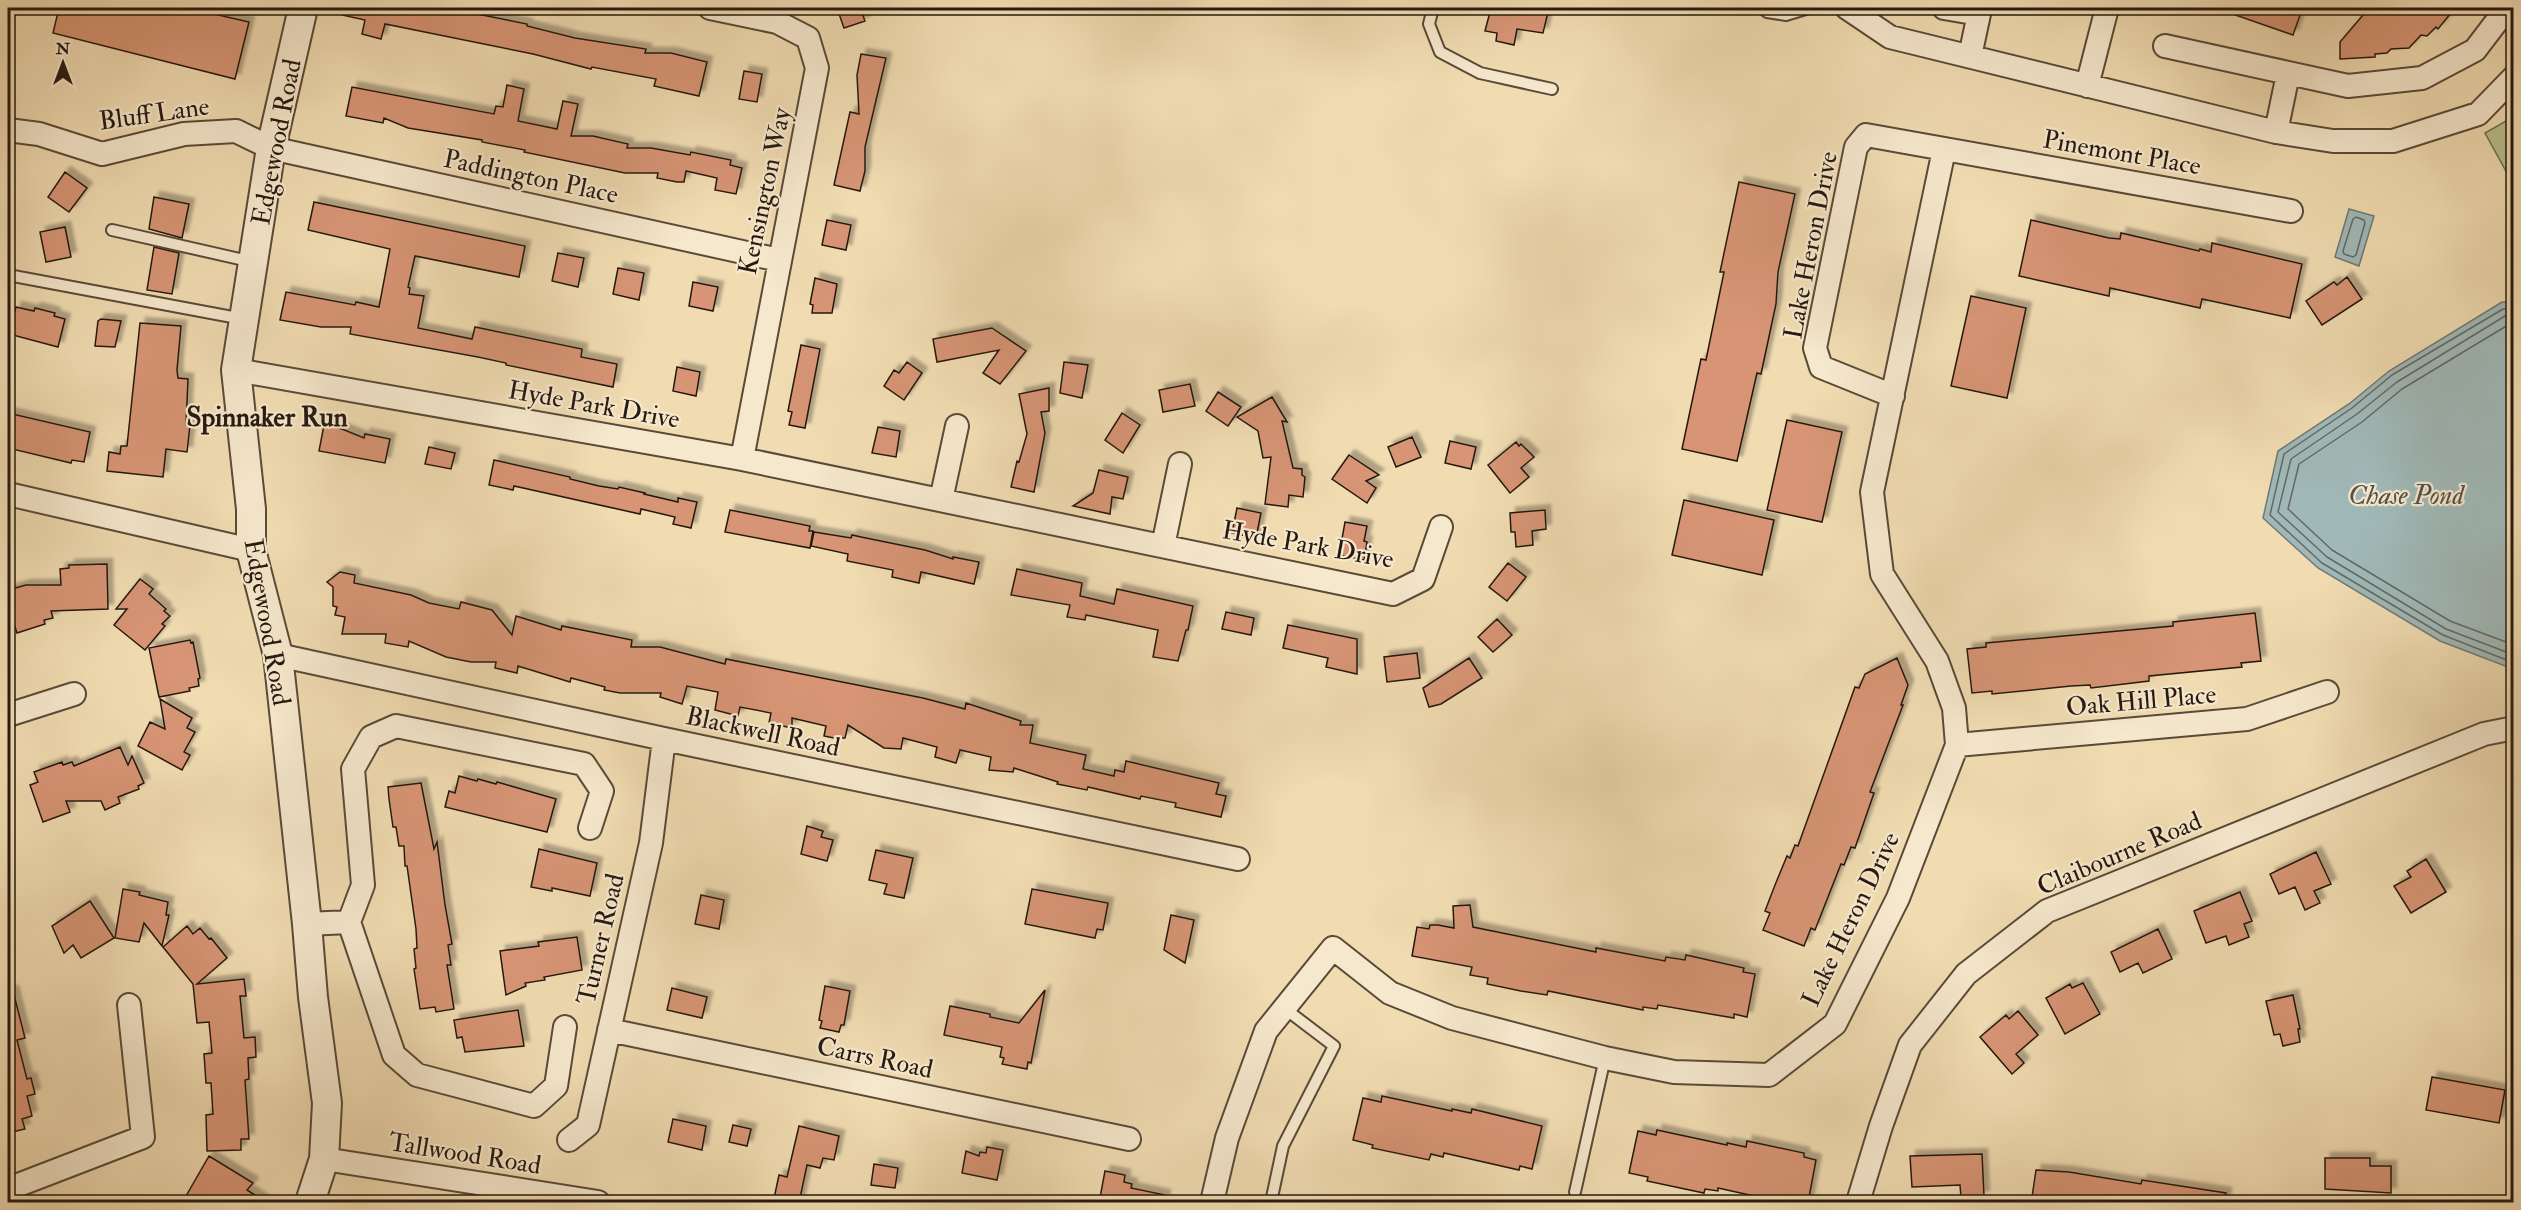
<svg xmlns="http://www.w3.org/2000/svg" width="2521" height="1210" viewBox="0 0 2521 1210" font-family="'IM FELL Double Pica',serif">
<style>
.green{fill:#b8c18e;stroke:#6f6d4f;stroke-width:1.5}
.water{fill:#a0b9b8;stroke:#6f7975;stroke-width:1.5}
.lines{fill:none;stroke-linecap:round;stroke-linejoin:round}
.shore{stroke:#636964;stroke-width:1.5}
.building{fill:#d79575;stroke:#261910;stroke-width:1.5;filter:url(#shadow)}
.service-casing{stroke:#594a38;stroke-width:14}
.minor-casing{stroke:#594a38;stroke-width:26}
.tertiary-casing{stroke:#594a38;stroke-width:32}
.service{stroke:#f6e8cd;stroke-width:10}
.minor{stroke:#f6e8cd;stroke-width:22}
.tertiary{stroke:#f6e8cd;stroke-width:28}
.labels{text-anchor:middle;stroke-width:4.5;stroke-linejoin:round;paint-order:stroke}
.street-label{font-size:26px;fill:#261910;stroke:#f6e8cd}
.neighbourhood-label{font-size:27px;font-weight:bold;fill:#261910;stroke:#f6e8cd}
.water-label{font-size:27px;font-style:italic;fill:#51514b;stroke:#f6e8cd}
</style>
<defs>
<filter id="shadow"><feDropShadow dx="5.5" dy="-5.5" stdDeviation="1.5" flood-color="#0004"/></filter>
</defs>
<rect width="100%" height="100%" fill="#f1dcb2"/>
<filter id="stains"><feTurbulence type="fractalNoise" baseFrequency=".00333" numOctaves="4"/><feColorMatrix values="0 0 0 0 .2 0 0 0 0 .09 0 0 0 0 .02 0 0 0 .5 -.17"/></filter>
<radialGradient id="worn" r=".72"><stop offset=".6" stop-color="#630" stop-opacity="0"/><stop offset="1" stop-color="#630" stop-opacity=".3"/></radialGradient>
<path class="green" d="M2513,117V184L2485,133Z"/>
<path class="water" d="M2349,209L2374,216L2359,266L2335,257Z
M2502,302H2514L2513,669L2440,641L2318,568L2263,518L2278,451L2349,404L2389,371Z"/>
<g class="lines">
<path class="shore" d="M2356,217L2364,220L2365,223L2356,255L2353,257L2344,254L2343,251L2353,219Z
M2514,308L2503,309L2392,375L2352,408L2284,454L2270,515L2322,563L2443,635L2514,663
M2514,316H2505L2397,382L2357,414L2291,459L2278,512L2327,557L2446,629L2514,655
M2514,325H2508L2402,389L2362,422L2299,464L2288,509L2332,550L2450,621L2514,645"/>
</g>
<path class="building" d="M59,8H188L249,22L235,79L53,33Z
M343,8H447L527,24V26L575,38L646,49L645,53H671L707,62L699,96L654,86L656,79L592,67L591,69L533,54L385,24L381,39L362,34L365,20L342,15Z
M837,8H860L865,21L844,28Z
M1491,8H1549L1543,33L1517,29L1514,45L1496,41L1497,33L1485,31Z
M2221,8H2295L2300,15L2293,35L2221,10Z
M2369,8H2455L2438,29L2436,27L2427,36L2421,35L2409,48L2391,49L2387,53L2375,54V57L2340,59V42Z
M861,54L886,58L865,147V171L860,191L834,185L850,112L859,114L857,75Z
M744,71L762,74L757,102L739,99Z
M507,85L524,89L518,121L557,129L563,101L578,104L571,136H593L628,144L627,148H651L690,155L691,152L731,160L730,165L742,168L736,194L715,190L717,178L686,171L684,182H677L657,178L658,173H625L524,152L525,150L482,142V140L408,128L384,118L383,123L346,116L352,87L494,114L496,106L503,107Z
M65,172L87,188L69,212L48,197Z
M1739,182L1795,194L1778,272L1776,304L1761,374L1757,373L1737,461L1682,449L1701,359L1706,360L1724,272H1720Z
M154,197L189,204L182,238L149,229Z
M314,202L525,246L519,277L415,256L408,287L410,288L409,294L424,296L418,328L472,339L475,327L582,349L581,357L617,364L613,387L506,365V363L478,357L350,334L351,327H321L280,320L286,292L355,305L356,302L379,307L390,249L308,230Z
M827,220L851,225L846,250L822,245Z
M2031,220L2109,238L2120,239L2121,233L2199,251L2200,249L2211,252L2212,243L2302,264L2290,318L2202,299L2200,308L2110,288L2109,296L2019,276Z
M65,227L71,257L46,262L40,232Z
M154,247L179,253L172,294L147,290Z
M558,253L584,258L578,287L552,281Z
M618,268L644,273L639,300L613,294Z
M2347,277L2362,299L2322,325L2306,301L2334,282L2337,285Z
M815,278L837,284L832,313H812L813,305L810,304Z
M693,282L718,287L713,311L689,306Z
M1971,296L2026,308L2007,398L1951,386Z
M16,307L34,311L35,308L55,313L54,316L65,319L58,347L9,334Z
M101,319L121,321L115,347L95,346L98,321Z
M140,323L181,326L177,370L178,378L188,379L186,425H190L187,452L166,449L163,477L107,471L109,452L120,454L121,446H127Z
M992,328L1026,351L1000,384L983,373L999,350L937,362L933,339Z
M801,345L820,349L805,428L789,425L792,412L788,411Z
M907,362L922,373L904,400L884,386L894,370L899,373Z
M1064,362L1088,365L1082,398L1060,393Z
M677,367L700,372L696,396L673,391Z
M1190,384L1195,406L1163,412L1159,390Z
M1049,388V411L1041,412L1045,433L1034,492L1011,487L1017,461L1019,462L1027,434L1019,394Z
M1218,392L1241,407L1228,426L1206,411Z
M1272,397L1287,422L1282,421L1293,468L1302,469V475L1305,477L1303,497L1289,495L1288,507L1265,504L1271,457L1263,458L1258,431L1237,417Z
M8,413L90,432L84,462L72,460L71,463L8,448Z
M1122,413L1140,425L1123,453L1105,440Z
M1787,420L1842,432L1822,522L1767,510Z
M324,425L342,429L364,438L365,434L390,439L385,463L319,451Z
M878,427L900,431L896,457L872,453Z
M1412,437L1421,457L1396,467L1388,447Z
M1450,441L1476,447L1471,469L1445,463Z
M1516,442L1519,446L1521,444L1534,457L1521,468L1529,477L1510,493L1488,465Z
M429,447L455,453L451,469L425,464Z
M1349,455L1379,475L1366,481L1376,488L1367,503L1332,479Z
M494,460L570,477V479L599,486L618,489L619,487L645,493L644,494L678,502V498L697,502L691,528L673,524L675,517L641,509L640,514L514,486L513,490L489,485Z
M1099,470L1128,477L1123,499L1112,497L1110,514L1073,506L1093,493Z
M1684,500L1774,520L1762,575L1672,555Z
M1237,508L1261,513L1256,538L1232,533Z
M730,510L810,526L809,531H813L810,548L725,532Z
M1545,510L1546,529L1532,531L1533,545L1516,547L1515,532H1511L1510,513Z
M1345,522L1367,526L1364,541L1367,542L1364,560L1339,555Z
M814,532L851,538L852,535L861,537L925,550L953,559V557L979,562L974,584L921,572L919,583L892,577L893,570L847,561L848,554L811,546Z
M1508,563L1526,577L1507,601L1489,587Z
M107,564L108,609L51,611L53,618L44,620L45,624L17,633L13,621L8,622V590L26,585H61L60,569L69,568V565Z
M1017,569L1082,583L1080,596L1114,604L1117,589L1193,606L1188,630H1186L1178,661L1153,657L1158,630L1086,615L1085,620L1067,617L1070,605L1011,595Z
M340,572L355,575L354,583L411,595L429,603L459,609L461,602L492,610L512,635L516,616L561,630L562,626L632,640L631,647H660L725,664L726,659L923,698L965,709L966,703L1021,721L1020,725H1033L1030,743L1086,755L1083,769L1114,776L1115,770L1124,772L1126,761L1219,783L1216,794L1226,796L1221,817L1175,807L1176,803L1141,796L1140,799L1088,787L1087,790L1057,784L1058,782L1014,768L1013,772L989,770L991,757L960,750L956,763L935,757L937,747L903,738L901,749L884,748L848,725L845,738H834L824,736L826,726L792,718V728L769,723L771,713L740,707L738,716L715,710L718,692L687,686L682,704L660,697L661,693H620L604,690L605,687L571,678L570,682L518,666L517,673L495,668L496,662H471L446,657L409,641L408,647L385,643L386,634H342L345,617L335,615L337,607L333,606V587L327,582Z
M140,579L153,589L149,594L166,609L164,611L170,616L162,624L165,626L145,650L114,625L127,609H116Z
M1226,612L1254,618L1251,635L1222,629Z
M2255,613L2261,661L2241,663L2242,667L2149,676V681L2091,688L2090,685L2071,686L1992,694V691L1972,693L1967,649L1986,647V643L2173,626V622Z
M1497,619L1512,635L1493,652L1478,637Z
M1288,625L1357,639V674L1326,667L1328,658L1283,648Z
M190,640L191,643L193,642L200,678L198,679L199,686L189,688L190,691L159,697L149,648Z
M1417,653L1420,678L1387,682L1384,657Z
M1469,658L1482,678L1441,704L1429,707L1423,688Z
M1897,658L1908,685L1901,705H1903L1870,792L1874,793L1855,848L1851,847L1844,865L1841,864L1815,930L1811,928L1804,946L1763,930L1770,913L1765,911L1775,885L1787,856L1790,858L1795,845L1798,846L1855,687L1859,688L1865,674Z
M160,699L192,718L187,728L195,732L184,752L190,755L182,770L138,746L150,722L165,729Z
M120,747L128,765L132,756L144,783L138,786L139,789L118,797L120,803L105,810L101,801H66L70,812L43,822L30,785L38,782L34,772L62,762L63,765L72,762L74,766Z
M459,776L477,781L478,779L496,784L497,782L556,799L547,832L445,807L449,791L455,793Z
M421,783L434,849L437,842L445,905L452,944L448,945L451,965H447L454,1009L436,1012L435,1007L420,1009L414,969L416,968L414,949L417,948L416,929L407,866H405L404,846H399L396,827H393L389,799L388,787Z
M807,826L823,831L821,837L833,840L827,861L801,854Z
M539,849L597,863L590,896L552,888V891L531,887Z
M876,850L913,858L904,898L884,894L887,884L869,880Z
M2316,852L2331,884L2314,891L2320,903L2305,910L2295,887L2279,894L2270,874Z
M2426,859L2446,892L2411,913L2394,886L2411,877L2407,871Z
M123,889L140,892L139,895L168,902L166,915H169L162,946L144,923L139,942L115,938Z
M1032,889L1108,903L1103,930L1097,929L1095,938L1025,924Z
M2240,892L2252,921L2244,924L2249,937L2229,945L2226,936L2206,943L2194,911Z
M701,895L724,900L719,929L695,924Z
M90,901L114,938L81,958L73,945L64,953L52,926Z
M1470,905L1473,927L1596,952V948L1665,961L1666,957L1685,960L1686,955L1744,968L1743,972L1755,974L1747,1017L1734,1014V1018L1658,1005L1657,1009L1643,1007V1010L1548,991L1547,995L1521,991L1487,984L1488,978L1470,975L1472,967L1412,956L1417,927L1429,929L1430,925H1438L1454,928L1453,906Z
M1171,915L1194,920L1185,963L1164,950Z
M187,926L193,934L200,928L209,939L211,938L227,958L197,984L244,979L246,996H240L244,1038L255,1037L256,1057L248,1058L249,1079L245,1080L249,1139H241V1150L207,1151L206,1115L213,1114L211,1083H206L204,1054L212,1053L209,1022L197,1023L193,984L163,947Z
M2158,929L2172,959L2143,973L2138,963L2120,972L2111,952Z
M577,937L582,970L544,977L545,980L525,983L526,986L506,995L500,951L539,946L538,942Z
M2083,983L2100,1014L2065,1034L2046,998L2070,984L2072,988Z
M825,986L850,991L844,1025H841L839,1032L820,1028L822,1021L819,1020Z
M672,988L707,997L702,1018L667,1010Z
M1045,990L1031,1063L1028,1062L1027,1069L1002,1064L1004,1058L1000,1057L1002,1047L944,1035L950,1006L990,1014V1017L1019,1023Z
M13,991L25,1038L17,1040L27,1079L31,1078L35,1094L27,1096L32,1116L22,1119L25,1129L8,1133V992Z
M2293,995L2300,1029H2298L2300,1042L2283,1046L2280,1034L2274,1035L2266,1001Z
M518,1010L524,1046L465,1052L462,1037L457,1038L454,1020Z
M2018,1011L2038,1035L2016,1054L2024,1063L2012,1074L1980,1037L2006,1015L2009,1019Z
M2432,1077L2505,1090L2499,1123L2426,1110Z
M1382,1096L1452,1111V1109L1471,1113L1472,1109L1542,1126L1532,1169L1520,1166L1519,1170L1444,1153L1443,1157L1431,1154L1429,1160L1372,1148L1373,1145L1353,1140L1363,1098L1381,1102Z
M673,1119L706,1126L702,1150L668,1142Z
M733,1125L751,1129L747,1146L729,1142Z
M799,1126L839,1136L834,1160L823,1158L820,1168L807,1165L799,1203H773L779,1175L787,1177Z
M1657,1130L1727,1145V1143L1746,1147L1747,1141L1804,1153V1157L1816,1160L1808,1203H1786L1718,1188V1191L1705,1189L1704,1193L1647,1181L1648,1177L1629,1173L1638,1131L1656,1135Z
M987,1147L1003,1150L997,1180L962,1173L966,1151L979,1156L980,1152L986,1153Z
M1982,1154L1984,1196L1961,1197L1960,1185L1912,1187L1910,1156Z
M209,1156L253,1183L247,1190L267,1203H182Z
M2325,1158H2370V1166H2391V1193L2325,1189Z
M874,1164L898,1168L895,1188L871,1185Z
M2036,1170L2069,1172L2141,1184L2142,1180L2226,1193L2225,1203H2071L2032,1197Z
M1105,1171L1125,1175L1124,1182L1132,1184L1131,1188L1165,1195L1164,1203H1099Z"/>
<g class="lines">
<g class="service-casing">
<path id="service" d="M1433,8L1429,24L1440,52L1480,73L1552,89
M1763,8L1767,12L1786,15L1809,8
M112,230L253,262
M8,275L243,319
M1575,1192L1605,1058
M1271,1202L1283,1146L1334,1046L1284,1008"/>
</g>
<g class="minor-casing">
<path id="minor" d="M710,8L777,22L808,38L817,68L742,459
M1847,8L1890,37L2276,132L2333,141H2393L2478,114L2514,77
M1944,8L1979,14L1970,56
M2165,46L2348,86L2422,78L2475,50L2507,8
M2087,86L2107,8
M8,130L39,134L102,154L184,134L236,131L271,148L779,260
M2276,132L2288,74
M236,370L742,459L1393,594L1423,579L1441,527
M1893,396L1821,367L1815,348L1856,147L1866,135L2291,211
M8,494L251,550
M941,500L957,426
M1163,546L1180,464
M278,655L664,739L1238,859
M8,715L74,694
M1957,745L2247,719L2327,692
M307,924L349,922
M565,1027L556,1086L534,1106L417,1075L394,1055L349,922L363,885L353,769L371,737L396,726L584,764L602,791L590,828
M609,1030L1129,1139
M569,1140L588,1125L651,843L664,739
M324,1159L598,1202
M8,1189L143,1137L129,1005
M1212,1202L1227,1138L1266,1031L1333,948L1390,993L1452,1018L1605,1058L1674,1072L1769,1075L1835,1024L1898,898L1957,745L1954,708L1937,661L1882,574L1872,492L1944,150
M1858,1202L1881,1126L1910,1045L1966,974L2047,911L2484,734L2514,728"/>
</g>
<g class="tertiary-casing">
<path id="tertiary" d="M303,8L271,148L236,370L251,509V550L278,655L307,924L313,997L327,1103L324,1159L310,1202"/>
</g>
<use href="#service" class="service"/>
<use href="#minor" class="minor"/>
<use href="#tertiary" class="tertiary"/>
</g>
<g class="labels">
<g class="street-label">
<text transform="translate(154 113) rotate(-8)" y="9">Bluff Lane</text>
<text transform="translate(276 142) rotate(-79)" y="9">Edgewood Road</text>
<text transform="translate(2122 152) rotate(10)" y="9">Pinemont Place</text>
<text transform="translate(531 176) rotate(12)" y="9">Paddington Place</text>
<text transform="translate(764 191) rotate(-78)" y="9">Kensington Way</text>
<text transform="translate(1810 245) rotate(-79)" y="9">Lake Heron Drive</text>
<text transform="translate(594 404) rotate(10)" y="9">Hyde Park Drive</text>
<text transform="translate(1308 544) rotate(10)" y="9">Hyde Park Drive</text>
<text transform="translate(268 622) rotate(80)" y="9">Edgewood Road</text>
<text transform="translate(2141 700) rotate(-5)" y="9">Oak Hill Place</text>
<text transform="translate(763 731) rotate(12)" y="9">Blackwell Road</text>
<text transform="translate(2119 853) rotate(-23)" y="9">Claibourne Road</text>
<text transform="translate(1850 919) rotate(-64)" y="9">Lake Heron Drive</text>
<text transform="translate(600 939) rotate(-77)" y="9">Turner Road</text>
<text transform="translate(875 1057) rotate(12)" y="9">Carrs Road</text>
<text transform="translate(465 1153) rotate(9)" y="9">Tallwood Road</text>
</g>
<g class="neighbourhood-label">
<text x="267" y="426">Spinnaker Run</text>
</g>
<g class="water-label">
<text x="2406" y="504">Chase Pond</text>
</g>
</g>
<rect width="2521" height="1210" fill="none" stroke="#f1dcb2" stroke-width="30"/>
<rect x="9" y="9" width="2503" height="1192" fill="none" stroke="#261910" stroke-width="3"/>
<rect x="15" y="15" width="2491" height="1180" fill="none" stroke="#261910" stroke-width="1.5"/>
<g transform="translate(63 63)" stroke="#f6e8cd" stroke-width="4.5" paint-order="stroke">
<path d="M0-4.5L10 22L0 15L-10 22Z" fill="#261910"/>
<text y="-9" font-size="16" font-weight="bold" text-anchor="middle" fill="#261910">N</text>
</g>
<rect width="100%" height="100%" filter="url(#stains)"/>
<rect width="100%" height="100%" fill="url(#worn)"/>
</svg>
